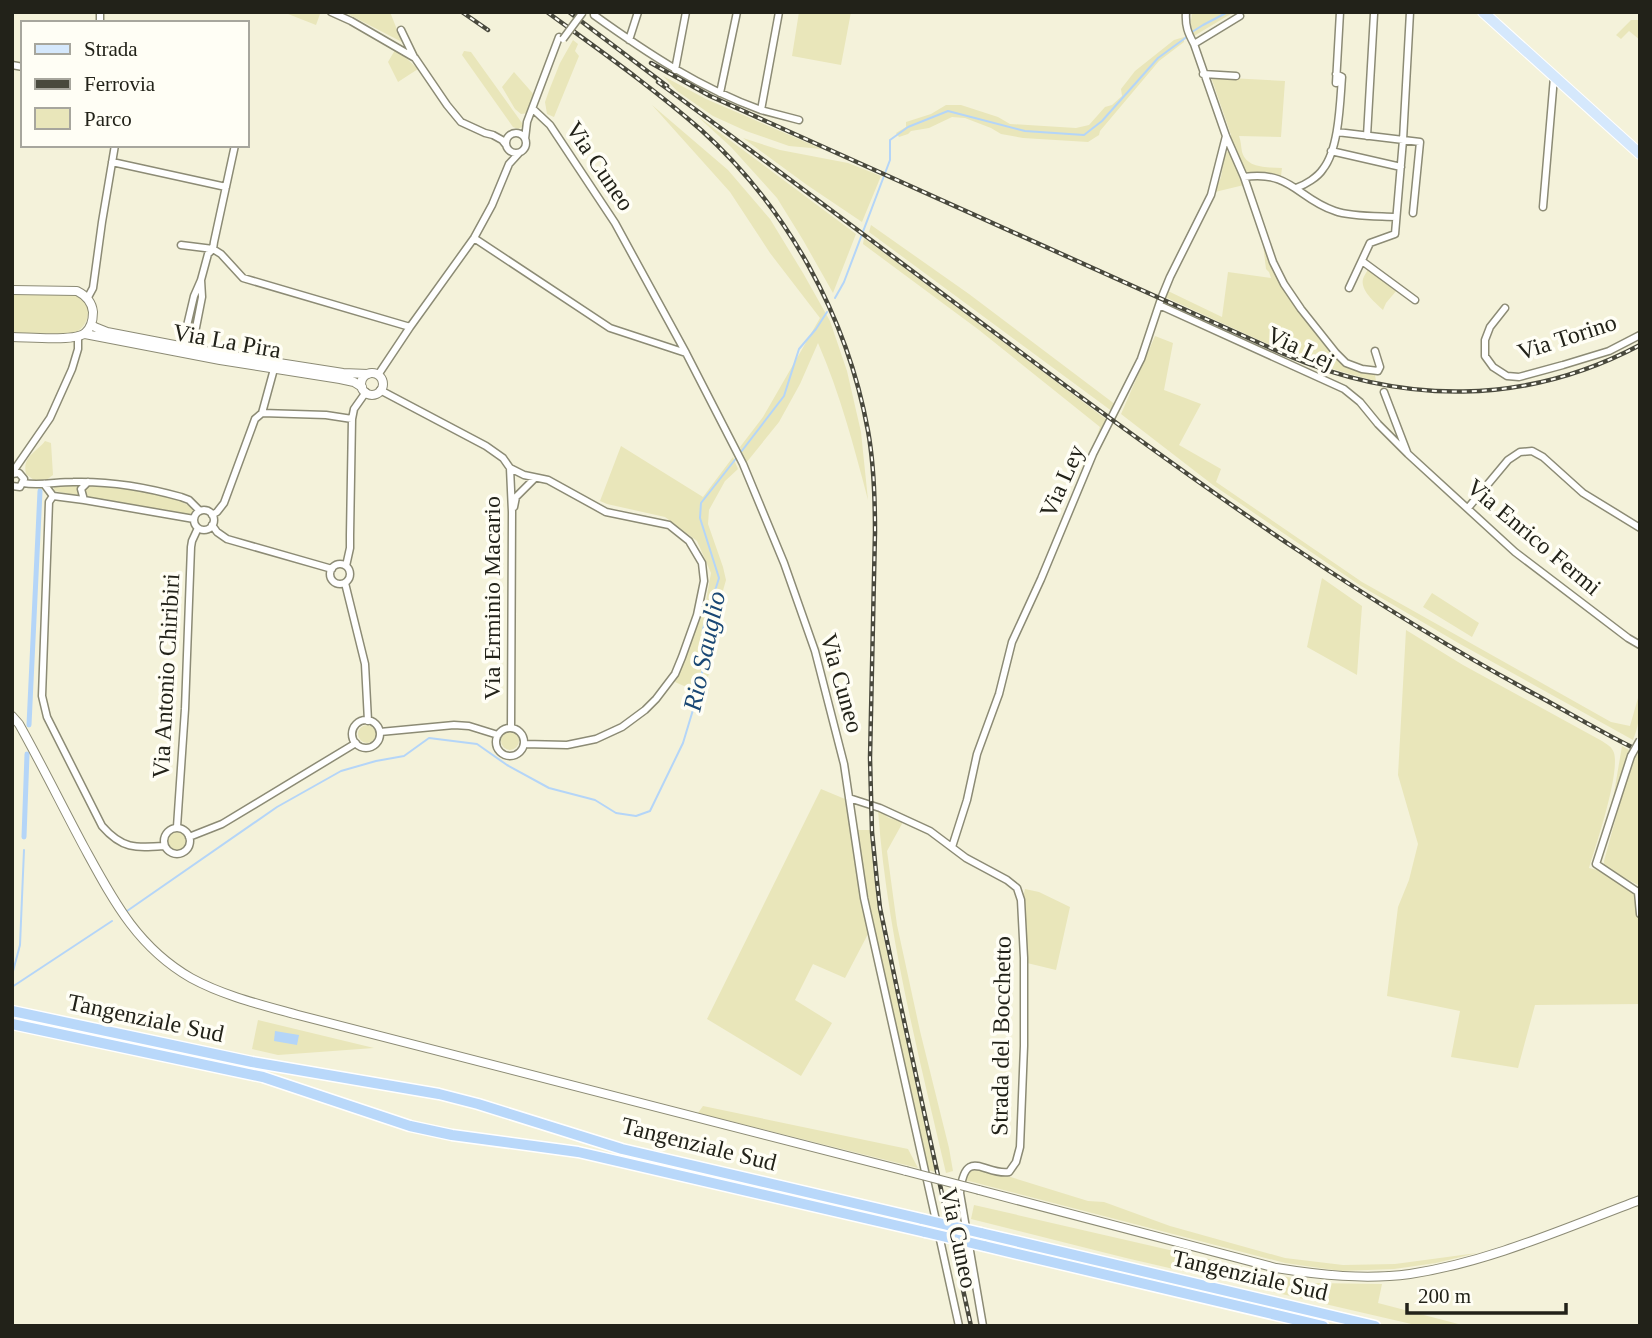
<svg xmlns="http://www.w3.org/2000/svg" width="1652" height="1338" viewBox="0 0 1652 1338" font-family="'Times New Roman',serif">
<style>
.green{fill:#e9e6ba}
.water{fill:#b4d5f8}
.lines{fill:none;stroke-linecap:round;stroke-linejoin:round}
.stream{stroke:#b4d5f8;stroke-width:2}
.canal{stroke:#b4d5f8;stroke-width:5}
.street-casing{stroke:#8c8b75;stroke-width:9}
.secondary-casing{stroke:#8c8b75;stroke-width:10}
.primary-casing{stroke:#fff;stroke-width:12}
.highway-casing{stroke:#fff;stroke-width:13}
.street{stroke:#fff;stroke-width:6}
.secondary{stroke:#fff;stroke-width:8}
.primary{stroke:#d5e8fc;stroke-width:10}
.highway{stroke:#b9d8fa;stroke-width:10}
.rail-casing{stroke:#49493d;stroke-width:4.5}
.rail{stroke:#fffef5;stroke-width:2;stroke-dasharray:5;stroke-linecap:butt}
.street-bridge-casing{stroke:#8c8b75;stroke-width:9;stroke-linecap:butt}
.secondary-bridge-casing{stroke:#8c8b75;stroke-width:10;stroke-linecap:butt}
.highway-bridge-casing{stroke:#fff;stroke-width:13;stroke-linecap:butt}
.street-bridge{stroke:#fff;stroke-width:6}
.secondary-bridge{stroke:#fff;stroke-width:8}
.highway-bridge{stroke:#b9d8fa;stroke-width:10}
.labels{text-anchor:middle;stroke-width:7;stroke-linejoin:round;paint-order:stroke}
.street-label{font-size:24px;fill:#222219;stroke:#fffef5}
.water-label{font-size:26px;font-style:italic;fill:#194774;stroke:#fffef5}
</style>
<rect width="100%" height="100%" fill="#f4f2da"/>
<path class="green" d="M283,12H316L320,14L316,25Z
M344,12H390L402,42Z
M799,12H851L841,65L792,56Z
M1192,12H1234L1194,36L1190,30Z
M1631,20H1639L1640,22V40L1629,31L1621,39L1616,35Z
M1184,37V42L1159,61L1100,131L1099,135L1088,142L1023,138L1001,134L991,128L965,118L952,117L929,128L911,131L908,134L899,137L896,133L906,127V122L931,114L946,105H961L998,117L1010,124L1076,128L1089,125L1105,107L1112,105L1122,96L1121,89L1135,71L1174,40Z
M573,40L578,44L575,51L579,56L554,117L547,114L545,102L550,88L560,63Z
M395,50L405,57L418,69L398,82L388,62Z
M464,51L471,52L522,123V127L518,129L513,127L462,55Z
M514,72L536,97L528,113L521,114L515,109L502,87Z
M663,76L706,99L822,149L789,146L746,131L713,116L677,91Z
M1211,77L1285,81L1281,137L1239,136C1241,141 1241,147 1242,152C1247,169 1268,167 1282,168L1281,176C1270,172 1264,174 1253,174C1240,173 1234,148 1230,138L1231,135Z
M652,105L728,170L770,219L803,273L830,321L847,371L861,432L868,500C854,447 840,393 818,343L800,384L779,422L746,463L740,447L763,417L820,318L770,253L730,192Z
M696,115L856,234L833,293L803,240L777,198L731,147Z
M743,138L780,150L848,163L881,176L862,222L807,185Z
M1228,151L1231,153L1244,185L1215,192L1221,177L1225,154Z
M1255,218L1271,262L1344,364L1355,371L1375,375L1376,381C1302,364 1234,328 1165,297L1168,291L1222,317L1228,272L1271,278L1269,272L1266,269L1263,244Z
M871,225L969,294L1116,405L1113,412L869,232Z
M864,238L1107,420L1092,451L1100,427L979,330L863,244Z
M1369,268L1397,290L1386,303L1383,310C1376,303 1360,291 1363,279C1364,275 1367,272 1369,268Z
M12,293C28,294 60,292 74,295C96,301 90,331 70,334L12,333Z
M1155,336L1173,343L1164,390L1201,404L1179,445L1221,469L1216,482L1362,582L1611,722L1630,726L1640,691C1640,708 1640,724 1633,740L1460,644L1361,586L1213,485L1121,414Z
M45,441L51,443L53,475L45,481H35L26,474C22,456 36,453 45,441Z
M621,446L703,497L733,457L738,469L725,481L709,510L708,524L723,567L726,580L712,629L711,668L702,694L675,682L705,606L711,573L697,541L665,517L607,504L600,501Z
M81,484L79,491L80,496L54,491V485Z
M89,485C123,486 165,489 194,509L195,512L192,515H187L88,497L84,493L83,488Z
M1322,578L1362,606L1357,675L1307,647Z
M1432,593L1479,623L1472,637L1423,607Z
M1406,630L1463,665L1602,741C1608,745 1612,747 1614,753C1620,774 1596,845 1589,868L1597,870L1635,894L1640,935V1004L1535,1005L1518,1068L1451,1057L1460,1011L1387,996L1398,907L1409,880L1418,844L1398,775Z
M358 734a9 9 0 1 1 18 0a9 9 0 1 1-18 0Z
M501 741a9 9 0 1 1 18 0a9 9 0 1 1-18 0Z
M1622,746L1629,750L1613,799Z
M1637,754L1640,756V886L1604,867V861L1627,777Z
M821,789L845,799L868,934L845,978L813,964L795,1000L832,1023L801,1076L707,1019Z
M878,810L889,818L903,822L887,851L897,925L920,1031L949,1148L953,1171L946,1173C918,1053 887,933 878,810Z
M857,830H870L875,884L883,934L935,1172L928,1170C903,1057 874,945 857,830Z
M168 841a9 9 0 1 1 18 0a9 9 0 1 1-18 0Z
M1025,889L1039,892L1070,907L1056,970L1027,963L1026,922L1023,897Z
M258,1020L374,1048L278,1055L252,1049Z
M703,1106L908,1149L918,1168L698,1113Z
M985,1169L1088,1201L1104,1202L1170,1226L1285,1258L1343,1265L1395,1264L1477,1253L1436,1263L1394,1269L1341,1271L1285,1263L965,1180L969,1171Z
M974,1205L1313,1283L1382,1284L1378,1303L1466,1326H1420L1126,1258L971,1219Z"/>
<path class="water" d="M275,1031L299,1035L297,1045L274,1041Z"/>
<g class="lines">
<path class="stream" d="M1192,32L1203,25L1228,12
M835,298L844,282L890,160V140L908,127L948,111L1025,131L1084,135L1102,121L1158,58L1188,36
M741,452L784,396L799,349L816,329L827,312
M127,911L277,807L341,771L376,761L404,756L429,738L477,744L507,765L549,788L595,800L616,813L636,816L650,811L683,743L702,680L703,629L719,578L700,518L701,503L738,456
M12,975L20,945L24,850
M12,987L112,921"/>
<path class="canal" d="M29,725L40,491
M24,837L27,754"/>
<g class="street-casing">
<path id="street" d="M100,12V23
M331,12L351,21L415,58L447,105L461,122L485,133L493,135L502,140L506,145
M594,12V15C647,53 700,88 761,110
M779,12L761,110L799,120
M1186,12C1185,26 1188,33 1194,44L1226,136L1244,177L1273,262L1284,284L1301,309L1336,353L1346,363L1362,369L1378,371L1380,367L1375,351
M401,30L414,57
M629,40L638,12
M1194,44L1240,16
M12,65L23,67
M675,70L686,12
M1203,74L1236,76
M1336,83L1340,12
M720,93L737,12
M533,109L550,125L615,223L686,353L743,464L784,563L815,651L844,764L864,898L937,1225
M1337,132L1420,142L1413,213
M506 143a10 10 0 1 1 20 0a10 10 0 1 1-20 0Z
M1367,136L1374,14
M525,139L527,122L559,37
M1331,151L1401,167
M112,162L226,187
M1244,177C1291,170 1298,199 1335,211C1351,217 1379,216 1396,217
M1296,188C1305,185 1318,177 1323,169C1339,149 1340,103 1342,77L1336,74
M1543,207L1554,77
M474,238L610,328L686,353
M181,245L213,249L221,254L243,278L410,327
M1362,261L1415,300
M201,280L208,254L213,249L214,242L235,145
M1349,288L1370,243L1395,234L1403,140L1410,12
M87,299L93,288L102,222L115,145
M1159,305L1344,389L1360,402L1378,424L1408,454L1515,552L1628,638L1640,645
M1505,308L1490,327L1485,340V356L1493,367L1507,376L1519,377L1563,365L1609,351L1640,335
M182,347L194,296L201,280L202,297L192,348
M378,375L410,327L474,238L492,205L509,164L519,153
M380,390L486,446L503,458L510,468L524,475L548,480L606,512L669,525L689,541L702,563L704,581L697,615L682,657L675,674L656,699L645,710L622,727L596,739L567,745L524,744
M1384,392L1407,452
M262,413L274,369
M510,468L512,512L511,728
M12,473L50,418L72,369L78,349V336
M12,474L19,473L24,479L20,487L12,486
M23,483C39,486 56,482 73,482C109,481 146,487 181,497L189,500L200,511
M44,484L53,496L84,500L194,519
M53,496L49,502L42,696L47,717L102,826C122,849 135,848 164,846
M84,500L81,489L88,482
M514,507L516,497L535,478
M1468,508L1508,460L1520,452L1532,451L1543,457L1583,493L1640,528
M194 520a10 10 0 1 1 20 0a10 10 0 1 1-20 0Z
M212,515L217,512L224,503L255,419L262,413L326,415L352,419
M212,525L217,532L227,539L332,569
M330 574a10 10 0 1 1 20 0a10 10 0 1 1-20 0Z
M346,566L350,548V535L352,419L354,409L366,392
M345,583L365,664L368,721
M352 734a14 14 0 1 1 28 0a14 14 0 1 1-28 0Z
M496 742a14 14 0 1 1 28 0a14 14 0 1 1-28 0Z
M380,732L454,725L469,726L498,735
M1631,756L1596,864L1638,892L1640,914
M849,798L880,808L930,831L966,858L1007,880L1017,888L1021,900L1024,958V1046L1020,1147L1016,1162L1009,1172C985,1176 965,1145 960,1193L983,1326
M177,827L185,709L191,547L192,541L198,528
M164 841a13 13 0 1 1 26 0a13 13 0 1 1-26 0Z
M189,837L222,824L356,743
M952,847L967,800L977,754L999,694L1012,642L1041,579L1093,454L1141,359L1161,299L1170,277L1211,195L1226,136
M939,1235L959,1326"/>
</g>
<g class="secondary-casing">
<path id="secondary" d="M12,290L77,291C85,295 92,302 93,312C93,320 91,328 85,333C75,342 28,337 12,337
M91,325L97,328L107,332L221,354L343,373L368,374
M85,334L220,360L340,379L354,382L362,387
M361 384a11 11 0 1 1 22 0a11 11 0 1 1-22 0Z
M12,716L19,724C42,765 62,806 84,847C113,900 137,947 191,978C224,996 262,1005 298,1015L906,1171
M979,1190L1276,1268C1320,1275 1365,1280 1410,1274C1489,1262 1565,1228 1640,1200"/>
</g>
<g class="primary-casing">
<path id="primary" d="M1483,12L1640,154"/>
</g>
<g class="highway-casing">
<path id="highway" d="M12,1011L252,1062L439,1094L478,1104L622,1149L922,1219
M12,1024L263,1077L410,1126L452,1135L578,1152L925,1232
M981,1233L1375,1326
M984,1246L1323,1326"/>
</g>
<use href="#street" class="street"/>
<use href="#secondary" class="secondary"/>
<use href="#primary" class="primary"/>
<use href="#highway" class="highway"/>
<g class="rail-casing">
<path id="rail" d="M462,12L488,30
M547,12C599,50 652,87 700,129C787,207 847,316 868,431C874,464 875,498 875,532L870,758L872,832L877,882L880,908L899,998L971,1326
M569,12L667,86
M651,63L710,96L1284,354C1402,405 1525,406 1640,345
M658,82C796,183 933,287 1070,389C1221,500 1374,608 1540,697C1573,715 1606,735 1640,751"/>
</g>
<use href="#rail" class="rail"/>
<g class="street-bridge-casing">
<path id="street-bridge" d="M563,39L583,12
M1631,756L1640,740"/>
</g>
<g class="secondary-bridge-casing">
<path id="secondary-bridge" d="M906,1171L979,1190"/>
</g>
<g class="highway-bridge-casing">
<path id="highway-bridge" d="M922,1219L981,1233
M925,1232L984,1246"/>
</g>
<use href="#street-bridge" class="street-bridge"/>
<use href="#secondary-bridge" class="secondary-bridge"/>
<use href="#highway-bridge" class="highway-bridge"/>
</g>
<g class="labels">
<g class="street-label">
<text transform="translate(600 166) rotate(56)" y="8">Via Cuneo</text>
<text transform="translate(1567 337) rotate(-18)" y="8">Via Torino</text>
<text transform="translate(227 341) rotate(10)" y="8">Via La Pira</text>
<text transform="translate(1301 348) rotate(25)" y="8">Via Lej</text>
<text transform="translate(1062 481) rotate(-66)" y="8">Via Ley</text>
<text transform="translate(1534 537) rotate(40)" y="8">Via Enrico Fermi</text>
<text transform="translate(492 598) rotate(-90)" y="8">Via Erminio Macario</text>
<text transform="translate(166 676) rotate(-87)" y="8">Via Antonio Chiribiri</text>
<text transform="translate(842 683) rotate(74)" y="8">Via Cuneo</text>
<text transform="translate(146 1018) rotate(12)" y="8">Tangenziale Sud</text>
<text transform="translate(1001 1036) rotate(-89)" y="8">Strada del Bocchetto</text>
<text transform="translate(699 1144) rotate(14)" y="8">Tangenziale Sud</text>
<text transform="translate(959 1238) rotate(78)" y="8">Via Cuneo</text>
<text transform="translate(1250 1275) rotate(13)" y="8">Tangenziale Sud</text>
</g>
<g class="water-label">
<text transform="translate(704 651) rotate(-78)" y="9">Rio Sauglio</text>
</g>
</g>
<rect width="1652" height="1338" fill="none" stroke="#222219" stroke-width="28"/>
<rect x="21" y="21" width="228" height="126" fill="#fffef5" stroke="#a7a69d" stroke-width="2"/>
<rect x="35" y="44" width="35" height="10" fill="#d5e8fc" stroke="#a7a69d" stroke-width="2"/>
<text x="84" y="56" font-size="21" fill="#222219">Strada</text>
<rect x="35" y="79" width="35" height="10" fill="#49493d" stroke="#a7a69d" stroke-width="2"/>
<text x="84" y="91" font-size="21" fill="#222219">Ferrovia</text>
<rect x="35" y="108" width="35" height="21" fill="#e9e6ba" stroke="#a7a69d" stroke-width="2"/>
<text x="84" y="126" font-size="21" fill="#222219">Parco</text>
<path d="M1407 1303v10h159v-10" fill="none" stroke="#222219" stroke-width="3.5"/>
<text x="1418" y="1303" font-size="21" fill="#222219" stroke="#fffef5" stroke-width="5" paint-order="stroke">200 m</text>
</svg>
